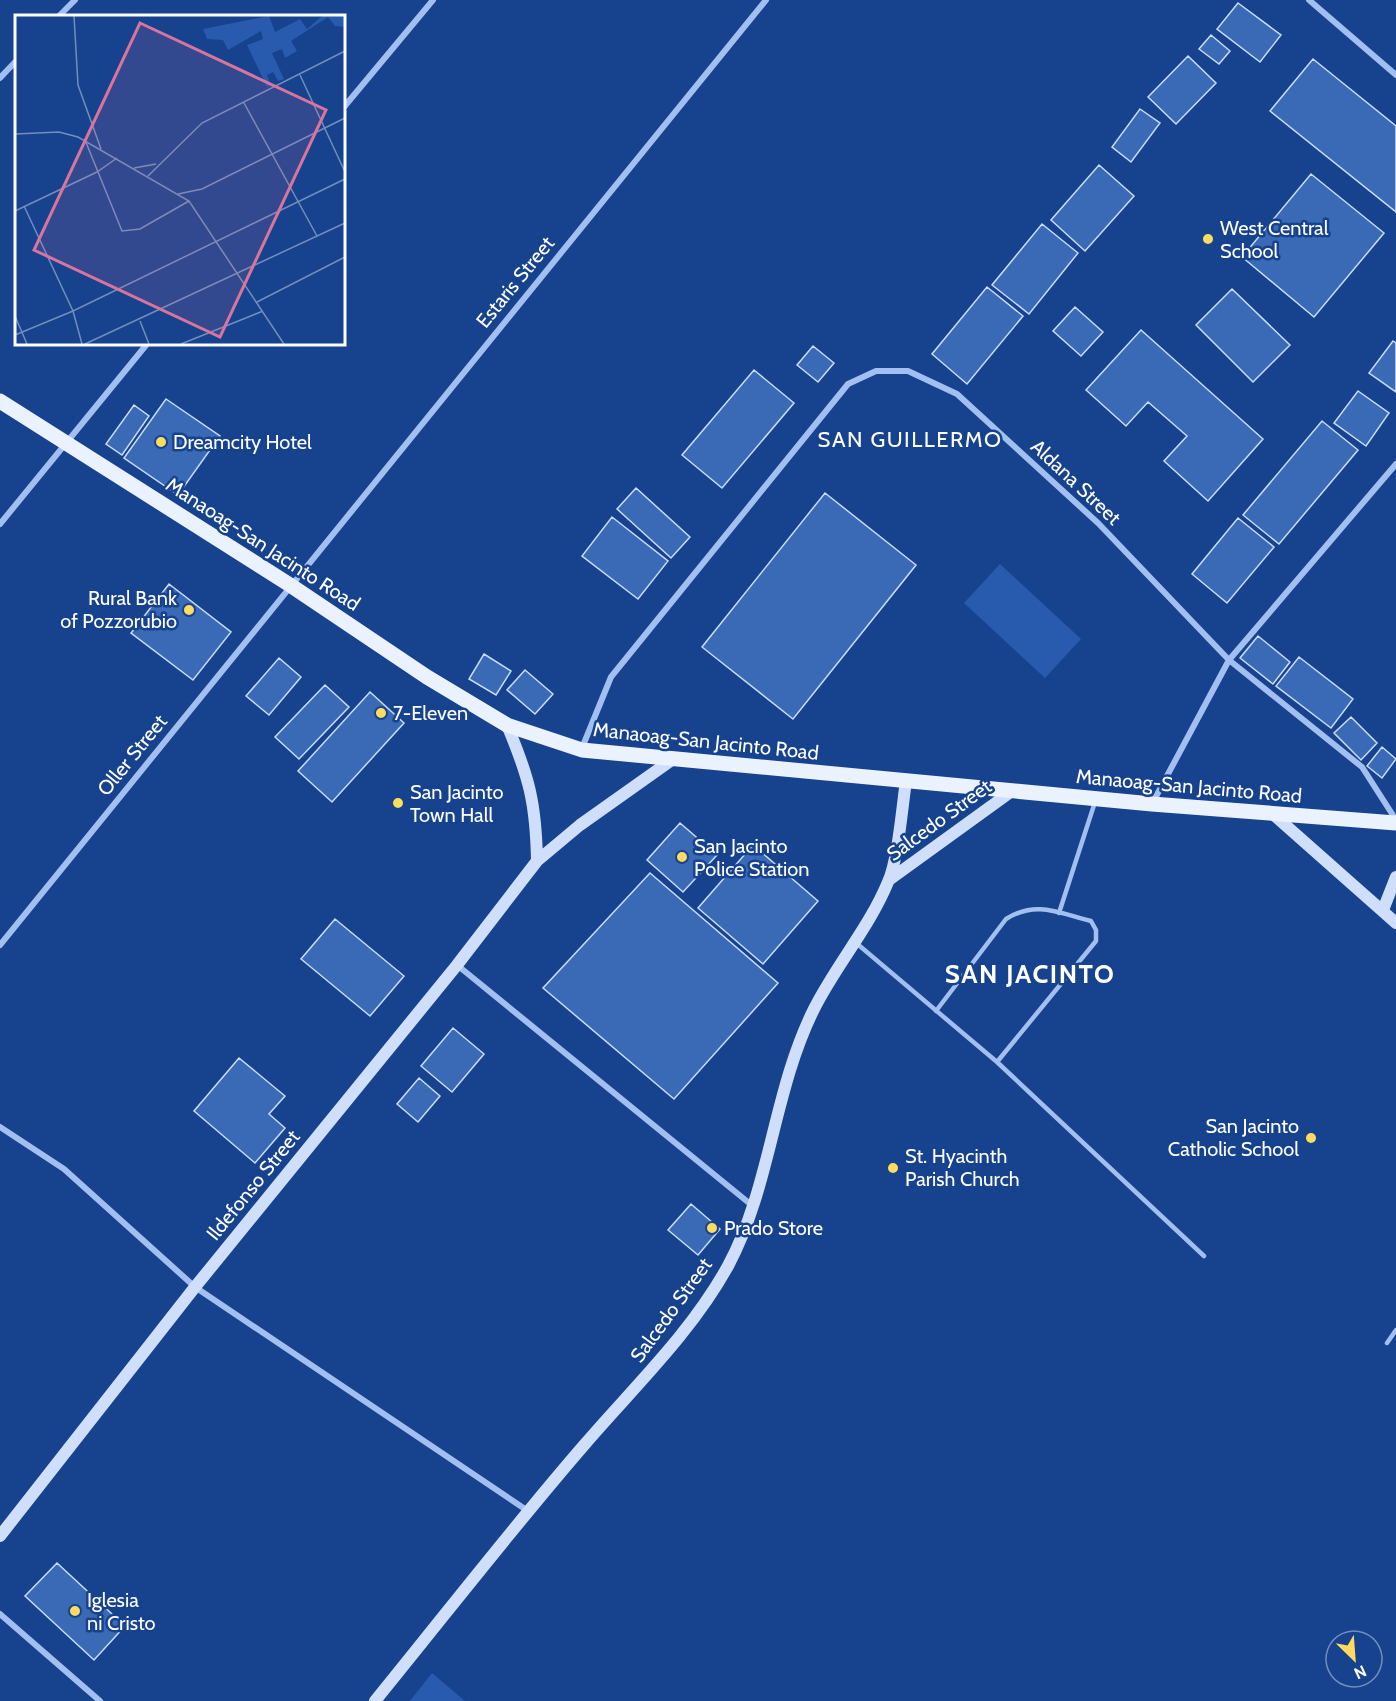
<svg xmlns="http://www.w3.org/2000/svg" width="1396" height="1701" viewBox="0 0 1396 1701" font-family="Cabin,sans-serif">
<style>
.green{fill:#285bad}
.building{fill:#3a69b5;stroke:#c8dcfb;stroke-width:1.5}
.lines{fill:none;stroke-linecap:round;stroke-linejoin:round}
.lane{stroke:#a1bff0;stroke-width:4.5}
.street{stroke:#a1bff0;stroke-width:6}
.secondary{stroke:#cfdffb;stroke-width:12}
.primary{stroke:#eaf1ff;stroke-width:15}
.poi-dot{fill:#ffdc60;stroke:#16428e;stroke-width:2}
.labels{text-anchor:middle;stroke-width:5;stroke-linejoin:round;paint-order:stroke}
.poi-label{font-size:20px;fill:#fff;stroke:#16428e;text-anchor:start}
.street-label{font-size:20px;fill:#fff;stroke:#16428e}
.quarter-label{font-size:22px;letter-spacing:1.5px;fill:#fff;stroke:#16428e}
.district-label{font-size:26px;font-weight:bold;letter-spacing:1.5px;fill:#fff;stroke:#16428e}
.inset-road{fill:none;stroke:#738ebb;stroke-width:1.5}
.view{fill:#da749d;fill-opacity:0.15;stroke:#da749d;stroke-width:3}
.inset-edge{fill:none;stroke:#fff;stroke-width:3}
</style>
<rect width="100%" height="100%" fill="#16428e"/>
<path class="green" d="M1000,564L1081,639L1045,678L964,603Z
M432,1673L465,1701H410Z"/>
<path class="building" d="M1238,3L1281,35L1260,62L1217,29Z
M1211,35L1230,51L1219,64L1199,49Z
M1188,56L1216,83L1176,124L1148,97Z
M1313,59L1396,126V212L1270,111Z
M1140,109L1160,123L1131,162L1112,147Z
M1099,165L1134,196L1085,251L1051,220Z
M1311,174L1384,233L1314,317L1242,257Z
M1042,224L1078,253L1029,314L992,285Z
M987,287L1023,316L967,384L932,354Z
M1232,289L1290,345L1253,382L1196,325Z
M1075,307L1103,332L1081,356L1053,331Z
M1141,330L1263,439L1208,501L1164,461L1187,436L1148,402L1126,426L1086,390Z
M1393,341L1396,343V392L1369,373Z
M813,346L834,363L818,382L797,365Z
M754,370L794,403L722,488L682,455Z
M1358,391L1389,413L1366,446L1334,423Z
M166,399L220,436L178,495L124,458Z
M134,405L149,416L122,455L106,444Z
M1322,421L1358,450L1279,544L1243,515Z
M636,488L690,537L671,558L617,509Z
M825,493L916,565L793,719L702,647Z
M612,517L668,561L638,599L582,556Z
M1238,518L1274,547L1227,603L1192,574Z
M169,584L231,632L193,680L131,633Z
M1258,636L1290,662L1273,684L1240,658Z
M484,654L511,671L496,695L469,679Z
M1299,657L1353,699L1331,728L1276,686Z
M279,658L301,677L269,715L246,696Z
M525,670L553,694L535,714L507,690Z
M325,685L349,707L299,759L275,737Z
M370,692L404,723L332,802L298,771Z
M1351,717L1377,743L1361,760L1334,733Z
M1382,747L1396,759L1382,778L1367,766Z
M680,823L717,855L683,892L647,860Z
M753,845L818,901L763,964L698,908Z
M650,873L778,983L674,1099L543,988Z
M335,919L404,976L370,1016L301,959Z
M453,1028L484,1054L452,1092L421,1066Z
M239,1058L285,1096L269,1114L285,1128L255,1163L194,1111Z
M419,1078L440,1096L418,1122L397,1104Z
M691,1204L720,1229L698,1255L668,1230Z
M57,1563L125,1626L94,1660L25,1596Z"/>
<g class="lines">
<path class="lane" d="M1059,913L1095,802
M855,942L997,1062L1204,1256
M936,1011L1006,919C1036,900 1059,913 1091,921L1096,930V941L997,1062
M1387,1343L1396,1330"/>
<path class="street" d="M1309,0L1396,75
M59,16L75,0
M0,78L16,61
M344,107L433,0
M0,524L147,344
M582,748L611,677L848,384L876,371H908L957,394L1098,523L1229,660L1362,767L1396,820
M1152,804L1229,660L1396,464
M0,945L766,0
M457,965L754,1207
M0,1127L64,1169L195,1287L528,1511
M0,1614L100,1701"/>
<path class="secondary" d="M507,725C529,777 536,803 537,861
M1274,815L1396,923
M889,880L1012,791
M1383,910L1396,877
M0,1536L195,1287L457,965L537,861L580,825L673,759
M375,1701C445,1615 513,1527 585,1444C634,1387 691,1333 728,1266C771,1186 773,1091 814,1009C836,965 869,928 888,882C898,860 902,808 906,781"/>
<path class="primary" d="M0,401L290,585L427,677L507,725L582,750L1152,804L1396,823"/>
</g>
<g class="poi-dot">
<circle cx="1208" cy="239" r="6"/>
<circle cx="161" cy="442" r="6"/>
<circle cx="189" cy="610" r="6"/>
<circle cx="381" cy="713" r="6"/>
<circle cx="398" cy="803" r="6"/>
<circle cx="682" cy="857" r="6"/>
<circle cx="1311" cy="1138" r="6"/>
<circle cx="893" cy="1168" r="6"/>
<circle cx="712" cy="1228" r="6"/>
<circle cx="75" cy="1611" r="6"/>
</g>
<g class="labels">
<g class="poi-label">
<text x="1220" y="235">West Central<tspan x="1220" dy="23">School</tspan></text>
<text x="173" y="449">Dreamcity Hotel</text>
<text x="177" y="605" text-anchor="end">Rural Bank<tspan x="177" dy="23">of Pozzorubio</tspan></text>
<text x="393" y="720">7-Eleven</text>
<text x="410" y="799">San Jacinto<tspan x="410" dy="23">Town Hall</tspan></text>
<text x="694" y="853">San Jacinto<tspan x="694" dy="23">Police Station</tspan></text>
<text x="1299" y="1133" text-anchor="end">San Jacinto<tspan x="1299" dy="23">Catholic School</tspan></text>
<text x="905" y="1163">St. Hyacinth<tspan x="905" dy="23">Parish Church</tspan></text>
<text x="724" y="1235">Prado Store</text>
<text x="87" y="1607">Iglesia<tspan x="87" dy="23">ni Cristo</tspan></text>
</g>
<g class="street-label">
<text transform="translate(515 282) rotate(-51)" y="7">Estaris Street</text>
<text transform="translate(1076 482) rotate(43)" y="7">Aldana Street</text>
<text transform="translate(263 544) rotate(33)" y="7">Manaoag-San Jacinto Road</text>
<text transform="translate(706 741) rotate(6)" y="7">Manaoag-San Jacinto Road</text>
<text transform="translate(132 755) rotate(-51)" y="7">Oller Street</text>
<text transform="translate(1189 786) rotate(5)" y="7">Manaoag-San Jacinto Road</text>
<text transform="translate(939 820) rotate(-36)" y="7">Salcedo Street</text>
<text transform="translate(253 1185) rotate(-51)" y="7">Ildefonso Street</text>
<text transform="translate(671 1310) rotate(-54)" y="7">Salcedo Street</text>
</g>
<g class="quarter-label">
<text x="910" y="447">SAN GUILLERMO</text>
</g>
<g class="district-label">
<text x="1030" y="983">SAN JACINTO</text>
</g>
</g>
<g transform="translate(15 15)">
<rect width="330" height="330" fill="#16428e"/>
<path d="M254,1L260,17L285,4L292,14L307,1H330V12L320,11L313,2L276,26L282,36L270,43L267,34L257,38L269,64L263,66L258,57L252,60L256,70L252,72L232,30L248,24L246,16L213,35L208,25L192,24L188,14Z" fill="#285bad"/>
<path class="inset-road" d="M59,1L63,70L86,134M285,60L330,157M229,88L302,221M0,119L44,117L63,122L174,186L269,329M70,125L107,216L125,214L174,186M119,153L141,149M133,161L187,108L330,36M163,179L187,174L330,103M9,191L58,296L67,329M0,196L82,157L102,143M242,287L330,242M0,301L12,329M125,306L134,329M0,320L58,296L330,164M70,329L330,208M166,329L248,296"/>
<path class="view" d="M125,8L311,95L205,322L19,235Z"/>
<rect width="330" height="330" class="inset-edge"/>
</g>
<g transform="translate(1354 1659) rotate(155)"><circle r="28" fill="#16428e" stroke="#738ebb" stroke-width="1.5"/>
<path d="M0-4.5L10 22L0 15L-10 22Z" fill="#ffdc60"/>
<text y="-9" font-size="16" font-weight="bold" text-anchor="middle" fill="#ffffff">N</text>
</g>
</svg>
